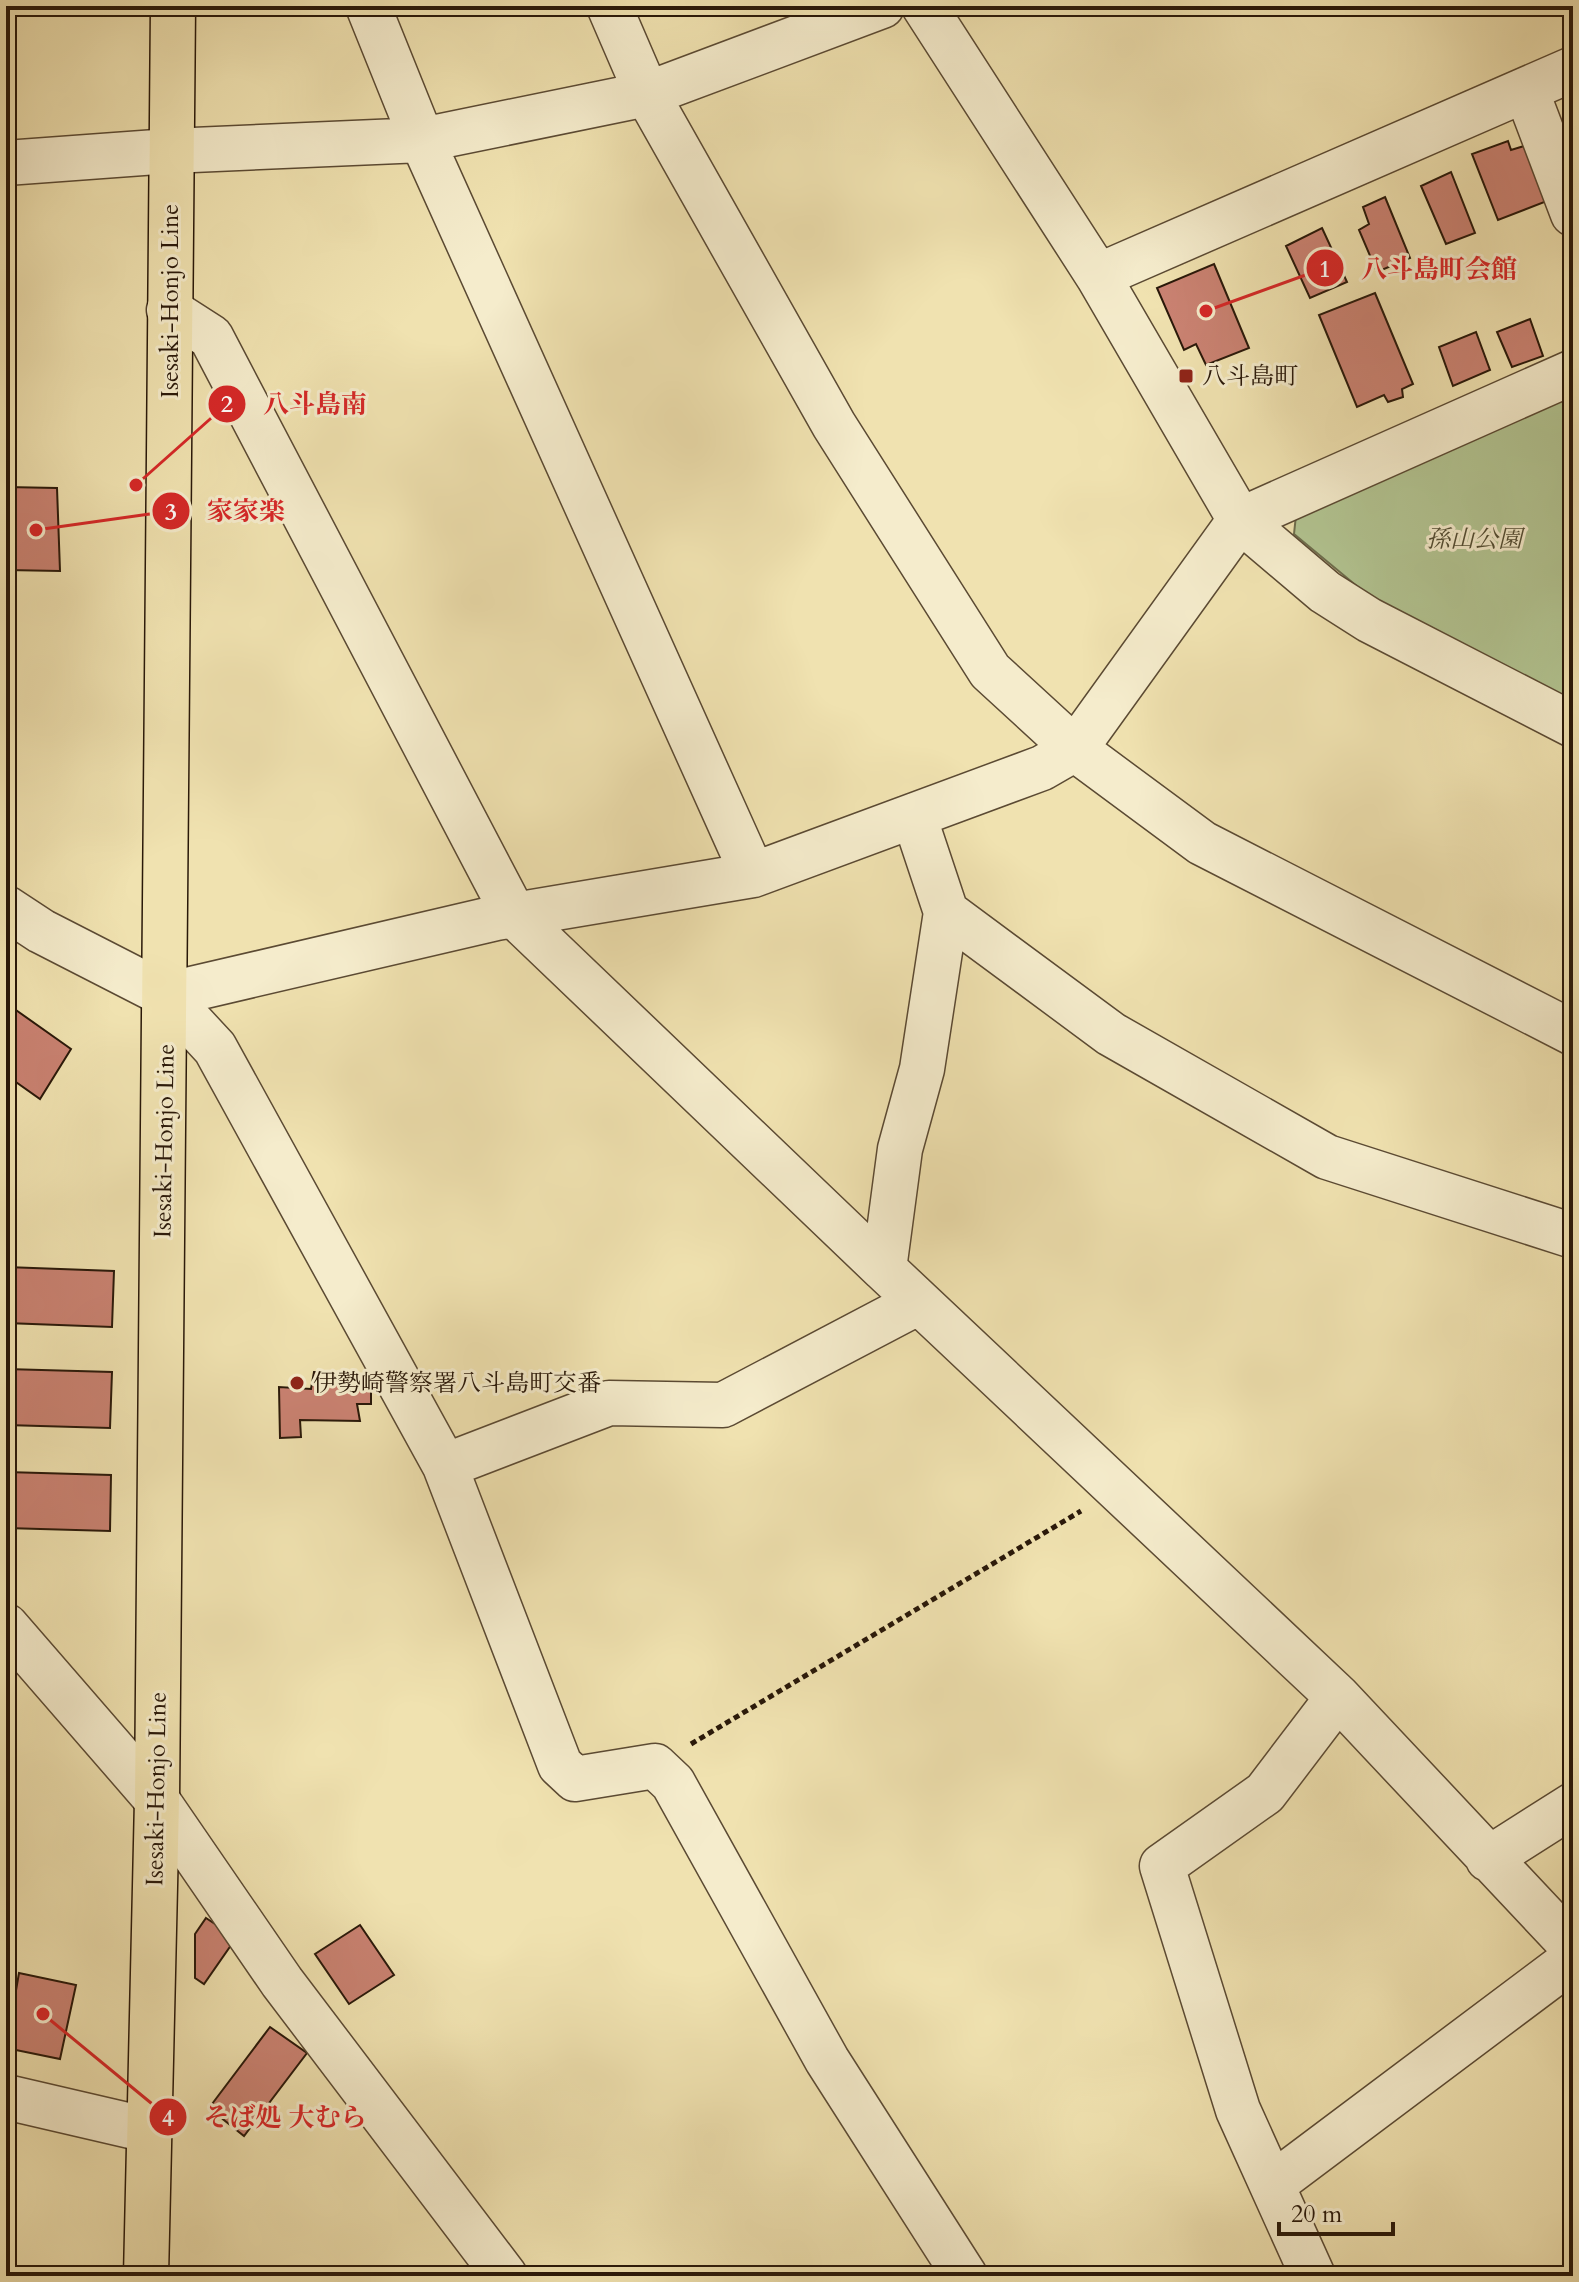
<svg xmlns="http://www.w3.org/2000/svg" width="1579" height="2282" viewBox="0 0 1579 2282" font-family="Cardo,'Noto Serif JP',serif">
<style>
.green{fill:#b2c491;stroke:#6e6e4d;stroke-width:2}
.building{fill:#ca8272;stroke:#291809;stroke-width:2}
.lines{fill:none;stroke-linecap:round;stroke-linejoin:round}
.minor-casing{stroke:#5b4a33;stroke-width:47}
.major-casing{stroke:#291809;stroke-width:47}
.path{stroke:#291809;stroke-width:5;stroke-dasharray:6 4;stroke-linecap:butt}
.minor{stroke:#f5eccc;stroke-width:44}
.major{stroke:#f0e2b0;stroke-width:44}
.poi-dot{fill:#8f2418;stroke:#f5eccc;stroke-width:3}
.labels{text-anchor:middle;stroke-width:6;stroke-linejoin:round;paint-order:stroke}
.street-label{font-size:24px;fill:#291809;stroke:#f5eccc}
.poi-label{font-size:24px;fill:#291809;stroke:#f5eccc;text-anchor:start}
.park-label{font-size:24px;font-style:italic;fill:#524c32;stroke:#f5eccc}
.leader{fill:none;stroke:#d62828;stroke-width:3}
.callout-dot{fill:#d62828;stroke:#f5eccc;stroke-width:3}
.mark-label{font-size:24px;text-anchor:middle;font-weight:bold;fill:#fff}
.callout-label{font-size:26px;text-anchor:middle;font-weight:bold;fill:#d62828;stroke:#f5eccc;stroke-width:6;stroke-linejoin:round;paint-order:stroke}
</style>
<rect width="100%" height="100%" fill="#f0e2b0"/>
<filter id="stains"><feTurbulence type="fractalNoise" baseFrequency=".0025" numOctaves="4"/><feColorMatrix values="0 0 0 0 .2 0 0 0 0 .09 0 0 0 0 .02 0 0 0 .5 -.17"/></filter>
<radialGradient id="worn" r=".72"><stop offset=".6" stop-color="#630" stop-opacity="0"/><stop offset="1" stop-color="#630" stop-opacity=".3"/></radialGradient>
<path class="green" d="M1573,388V702L1370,597L1294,534L1297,506Z"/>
<path class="building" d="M1508,141L1511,150L1524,146L1547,201L1498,220L1472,154Z
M1451,172L1475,233L1446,244L1421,186Z
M1385,197L1410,258L1377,272L1359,230L1369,224L1363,207Z
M1322,228L1347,282L1310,298L1286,246Z
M1214,264L1249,348L1206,365L1196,344L1184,350L1157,288Z
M1375,293L1413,384L1402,389L1403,397L1388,402L1384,395L1357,407L1319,315Z
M1530,319L1543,356L1512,367L1497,332Z
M1476,332L1490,370L1453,386L1439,347Z
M6,487L57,488L60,571L7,570Z
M6,1003L71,1049L40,1099L6,1075Z
M6,1267L114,1271L112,1327L6,1323Z
M6,1369L112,1372L110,1428L6,1425Z
M314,1372L353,1373L355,1381L371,1379V1404H357L360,1421L300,1420L301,1437L280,1438L279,1387L311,1389Z
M6,1472L111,1475L110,1531L6,1528Z
M206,1918L236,1938L204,1984L195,1978V1934Z
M360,1925L394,1975L349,2004L315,1954Z
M19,1973L76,1985L60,2059L6,2048Z
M270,2027L307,2053L244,2136L209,2108Z"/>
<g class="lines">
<g class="minor-casing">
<path id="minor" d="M368,6L422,140L753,875
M609,6L647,94L834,425L990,671L1075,749L1202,843L1573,1033
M924,6L1098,276L1240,520L1325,592L1369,620L1573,725
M1526,90L1573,214
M6,163L170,151L422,140L647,94L882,6
M1098,276L1573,69
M169,310L211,337L514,915L884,1269
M914,816L946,912L922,1069L900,1149L884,1269L1338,1697L1573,1947
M6,908L41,931L166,995L215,1048L445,1466L560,1765L575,1779L655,1766L673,1783L827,2060L965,2276
M946,912L1111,1034L1327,1157L1573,1236
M166,995L496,918L753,875L1042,768L1075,749L1240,520L1573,372
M445,1466L609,1403L723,1405L919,1302
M6,1626L157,1800L282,1982L505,2276
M1488,1859L1573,1805
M6,2097L148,2130
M1272,2185L1573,1959
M1313,2276L1238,2110L1162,1866L1265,1793L1338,1697"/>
</g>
<g class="major-casing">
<path id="major" d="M146,2276L157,1800L173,6"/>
</g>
<path class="path" d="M691,1744L1081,1511"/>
<use href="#minor" class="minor"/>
<use href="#major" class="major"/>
</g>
<g class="poi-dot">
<rect x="1178" y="368" width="16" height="16" rx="4"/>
<circle cx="297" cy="1383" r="8"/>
</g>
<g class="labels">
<g class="street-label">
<text transform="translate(170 301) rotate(-90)" y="8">Isesaki-Honjo Line</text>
<text transform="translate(164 1141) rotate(-89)" y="8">Isesaki-Honjo Line</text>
<text transform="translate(156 1789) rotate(-89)" y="8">Isesaki-Honjo Line</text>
</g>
<g class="poi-label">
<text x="1202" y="384">八斗島町</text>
<text x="313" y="1391">伊勢崎警察署八斗島町交番</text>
</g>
<g class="park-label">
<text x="1474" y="547">孫山公園</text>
</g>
</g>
<path class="leader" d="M1206 311L1325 268M136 485L227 404M36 530L171 511M43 2014L168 2117"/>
<g class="callout-dot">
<circle cx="1206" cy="311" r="8"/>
<circle cx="136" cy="485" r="8"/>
<circle cx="36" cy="530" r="8"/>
<circle cx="43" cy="2014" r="8"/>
<circle cx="1325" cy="268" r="20"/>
<circle cx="227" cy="404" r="20"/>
<circle cx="171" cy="511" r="20"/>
<circle cx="168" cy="2117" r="20"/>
</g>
<g class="mark-label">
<text x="1325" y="277">1</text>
<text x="227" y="412">2</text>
<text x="171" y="520">3</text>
<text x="168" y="2126">4</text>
</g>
<g class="callout-label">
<text x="1439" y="278">八斗島町会館</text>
<text x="315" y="413">八斗島南</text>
<text x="246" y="520">家家楽</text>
<text x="285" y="2126">そば処 大むら</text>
</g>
<rect width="1579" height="2282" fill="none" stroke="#f0e2b0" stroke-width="32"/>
<rect x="8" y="8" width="1563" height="2266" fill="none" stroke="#291809" stroke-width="4"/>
<rect x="16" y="16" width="1547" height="2250" fill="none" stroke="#291809" stroke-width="2"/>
<path d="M1279 2222v12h114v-12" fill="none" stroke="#291809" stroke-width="4"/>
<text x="1291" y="2222" font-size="24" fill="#291809" stroke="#f5eccc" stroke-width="6" paint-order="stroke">20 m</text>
<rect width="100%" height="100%" filter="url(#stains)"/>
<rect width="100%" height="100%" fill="url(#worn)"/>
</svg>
